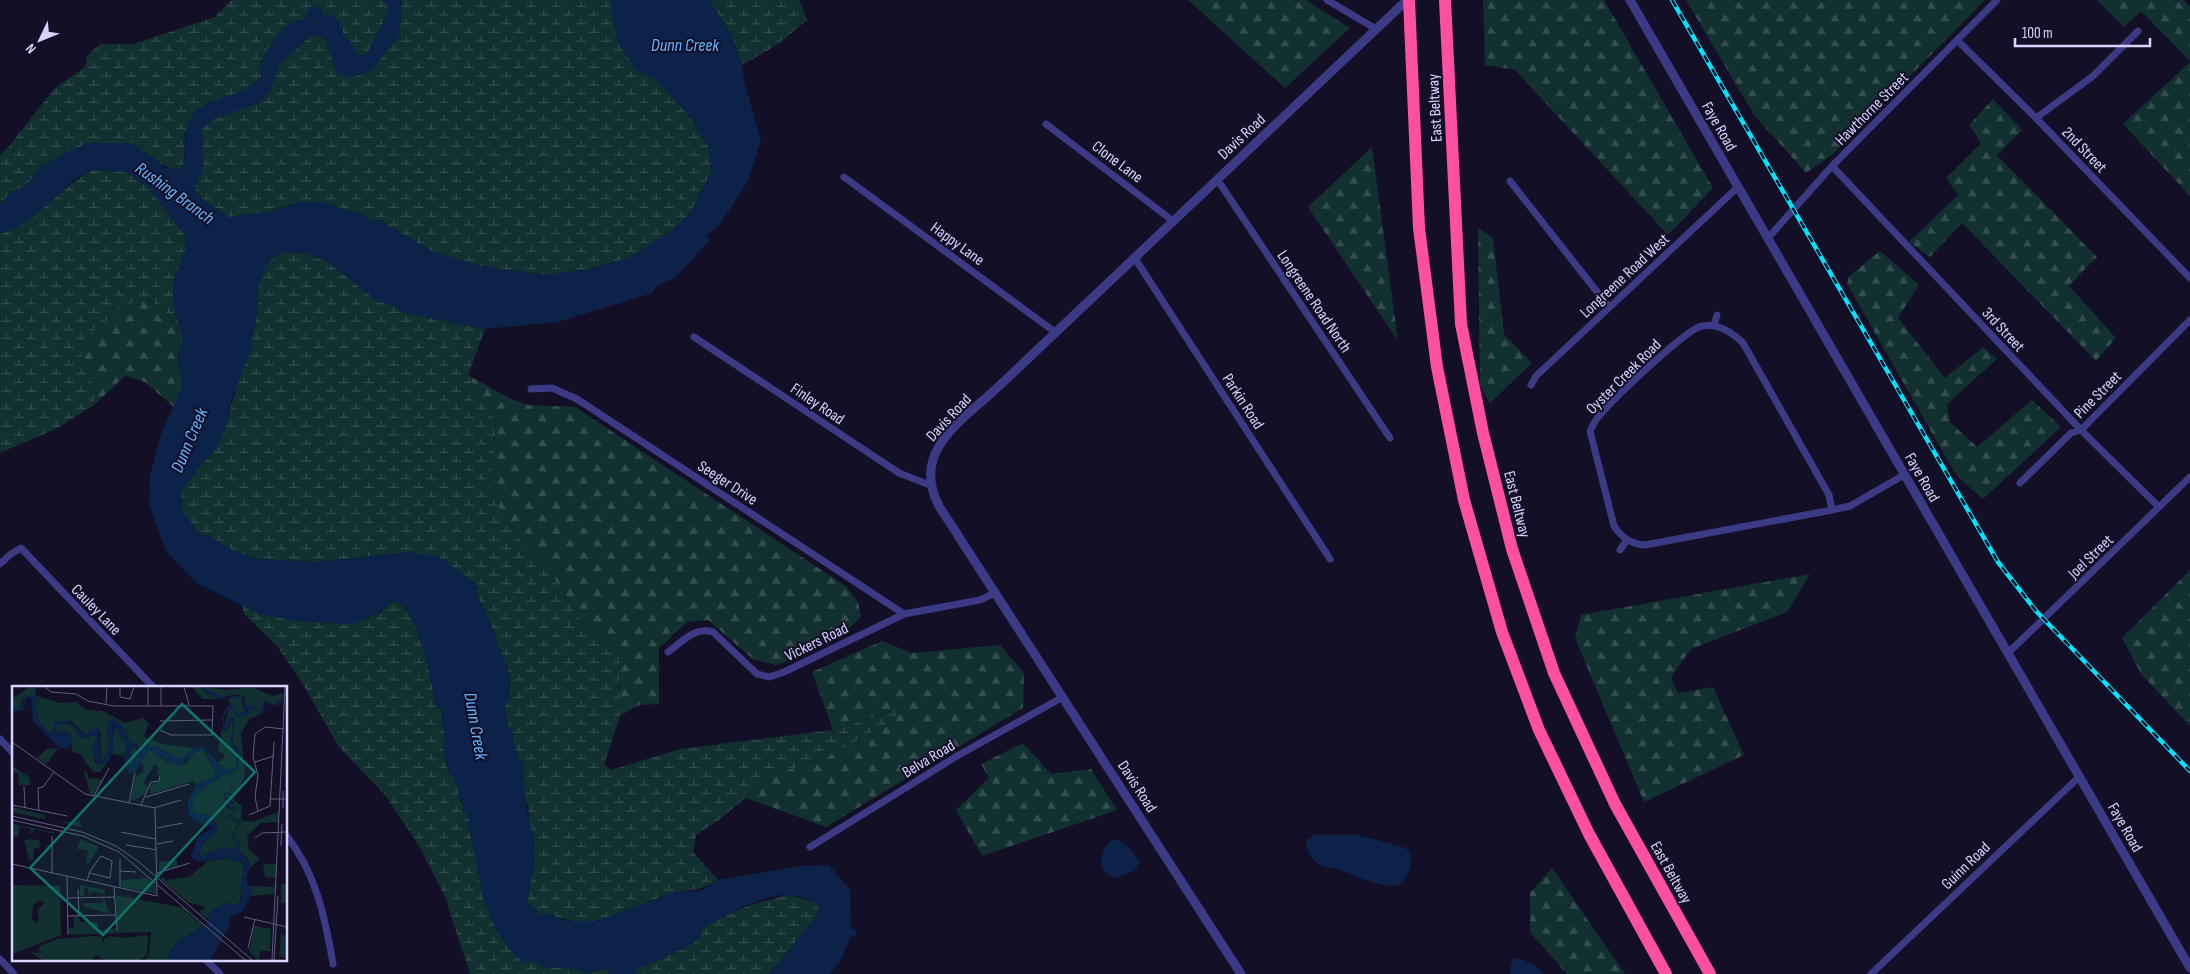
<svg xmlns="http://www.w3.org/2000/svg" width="2190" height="974" viewBox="0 0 2190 974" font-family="'Sofia Sans Condensed',sans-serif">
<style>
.forest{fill:url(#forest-firs)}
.wetland{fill:url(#wetland-marsh)}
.water{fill:#0c2248}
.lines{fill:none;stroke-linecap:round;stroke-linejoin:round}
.minor{stroke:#3d3a85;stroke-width:7}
.tertiary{stroke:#3d3a85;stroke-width:9}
.motorway{stroke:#ff4fa3;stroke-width:12}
.rail-casing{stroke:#00e5ff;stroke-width:4.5}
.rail{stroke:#130f26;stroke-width:2.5;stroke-dasharray:8;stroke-linecap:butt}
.labels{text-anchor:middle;stroke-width:4;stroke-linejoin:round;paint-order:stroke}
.street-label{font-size:16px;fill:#d9d4ff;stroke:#130f26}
.water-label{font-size:18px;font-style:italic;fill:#62b6ff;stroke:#130f26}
.inset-road{fill:none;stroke:#625e7d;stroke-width:1}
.view{fill:#0f766e;fill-opacity:0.15;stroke:#0f766e;stroke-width:2.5}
.inset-edge{fill:none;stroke:#d9d4ff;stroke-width:2.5}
</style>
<defs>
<pattern id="forest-firs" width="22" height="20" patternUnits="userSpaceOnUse" patternTransform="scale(1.25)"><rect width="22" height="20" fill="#12302f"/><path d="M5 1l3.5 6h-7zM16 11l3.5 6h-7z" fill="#344d4e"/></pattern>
<pattern id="wetland-marsh" width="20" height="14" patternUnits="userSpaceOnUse" patternTransform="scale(1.25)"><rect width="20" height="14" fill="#12302f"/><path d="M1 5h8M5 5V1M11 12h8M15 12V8" fill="none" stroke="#344d4e"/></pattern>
</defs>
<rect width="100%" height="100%" fill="#130f26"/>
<path class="forest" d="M1188,0H1306L1350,28L1285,88Z
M1483,0H1604L1713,188L1668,235L1515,70L1485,65Z
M1686,0H1985L1833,154L1806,173L1754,115Z
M2097,0H2184L2190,7V61L2141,11L2124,27Z
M2190,62V196L2123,124Z
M1993,99L2022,130L1997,155L2097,257L2069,286L2116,338L2096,361L1962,223L1930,257L1909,242L1958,195L1946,178L1981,143L1969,125Z
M1372,147L1398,341L1308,207Z
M1478,228L1493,238L1504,334L1532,363L1490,403L1480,387Z
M1880,251L1919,285L1898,318L1945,378L1983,347L1997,359L1947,404L1950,422L1977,447L2032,400L2061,427L1983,499L1956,475L1847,284L1849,276Z
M150,300L165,311L183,338L178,358L183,385L175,408L145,382L125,376L94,405L95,389L82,359L80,342L126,304Z
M468,375L509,398L528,405L575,407L847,587L858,602L861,617L841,636L777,665L754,660L708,620L687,622L659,648V704L639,705L620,716L619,654L581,621L555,578L516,535L490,493L496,423Z
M2190,570V726L2141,674L2122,638Z
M1810,574L1787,612L1691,649L1671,677L1678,693L1713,687L1744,755L1644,802L1575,638L1581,615Z
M882,641L912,653L1000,645L1024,673L1023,708L826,827L746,798L775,774L829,756L893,710L833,730L812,672Z
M1023,743L1051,774L1091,769L1117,810L982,856L956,810L989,778L981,764Z
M1552,868L1625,974H1567L1530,932V893Z"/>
<path class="wetland" d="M231,0H382L388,5L389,13L367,54L357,55L351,43L343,36L342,26L334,16L324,15L303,20L261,62V77C247,93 228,98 208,103L185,133L184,164L180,170C162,169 146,154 131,143L41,167L25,187L12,191L0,205V155L6,150L54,89L85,67L87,56L100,44H133L215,17Z
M402,0H610L637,71L655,78L691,118L709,148L711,172L690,214L671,231L631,257L590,269L546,275L474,265L429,250L379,220L373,222L362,214L300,202L268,212L229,217L198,196L194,186L203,170L202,129L212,120L260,102L270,92L279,65L311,35L321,36L326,42L337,73L399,36Z
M709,0H799L807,20L777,45L742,65L731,34Z
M93,170L126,171L147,186L185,235L186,250L173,281V303L183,338L165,311L150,300L126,304L80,342L82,359L95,389L94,405L56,429L0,453V234C40,221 56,189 93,170Z
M282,252L305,253L328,262L377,301L397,307L401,312L485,329L468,375L496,423L490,493L516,535L555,578L581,621L619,654L620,716L604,764L611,770L680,749L833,730L894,710L898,717L829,756L775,774L720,819L696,835L693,852L718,880C699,892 694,888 674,893C648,899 621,916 595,921C575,925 558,915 539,914L527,902L532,874L535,868L528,807C522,795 522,777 524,765L519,762L514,744V736L508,727L505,704L510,700L509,673L485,610L474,591L408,552L319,562L255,559L228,548L210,536L199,534L182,510L181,490L202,465L224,431L256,321L258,283L270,260Z
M391,602H399C420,619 431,679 436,706L441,710L445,739L443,746L448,770L458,786L459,797L470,819L468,823L472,842L534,961L546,968L564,967L587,973L606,969L611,974H470L445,897L419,846L385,795L339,747L304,686L277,646L245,615L242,605L259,614L300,621L351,624L380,613Z
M788,895L817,903L820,911L777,965L767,974H635L639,966L643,967L687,947L702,936L701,929C729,912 756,902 788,895Z"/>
<path class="water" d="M382,0H402L399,36L371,71L351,78L337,73L326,42L321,36L311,35L279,65L270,92L260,102L212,120L202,129L203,170L194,186L198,196L229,217L268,212L300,202H321L362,214L373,222L379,220L429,250L474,265L546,275L590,269L631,257L671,231L690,214L711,172L709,148L691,118L655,78L637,71L617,41L610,0H709L731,34L742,65L744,81L761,140L748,181L719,226L707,235L710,240L676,277L656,287L652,293L558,322L485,329L401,312L397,307L377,301L328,262L305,253L282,252L270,260L259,283L256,321L251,336L253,345L234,394L224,431L217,447L181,490L182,510L199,534L210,536L228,548L255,559L319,562L408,552L439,557L477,584L479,589L474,591L485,610L509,673L510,700L505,704L508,727L514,736V744L519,761H523L525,801L535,842V868L532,874L527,902L539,914L553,915L567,921H596L675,892L703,890L718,880L802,866L829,865L850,890L851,929L857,930L856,936L850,937L842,958L830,974H767L777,965L820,911L817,903C808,900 796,895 787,895C761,895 724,915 702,929V936L687,947L642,967H639L635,974H611L606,969L587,973L564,967L546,968L534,961L523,963C476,917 483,881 468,823L469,819L466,813L462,811L464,805L459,797L458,786L448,770L443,746L445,739L441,710L436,706C431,679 420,619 399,602H391L380,613L352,624L300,621L259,614L196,583L166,551L149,504L150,475L162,431L183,385L178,358L183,338L173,303V281L186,250L185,234L147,186L126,172L93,170L75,179L38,213L18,228L0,234V205L12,191L25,187L41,167L67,152L88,143H131L156,159L162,167L180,170C190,157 181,133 191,117C205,96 241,100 261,77C261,72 260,65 262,61C269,45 284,19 303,20L311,6L319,7L324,15L334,16L342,26L343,36L351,43L357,54H367L388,13V5Z
M1314,835H1358L1406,848L1412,857C1410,866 1408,879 1400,884C1389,892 1351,873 1338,870C1332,867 1326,869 1320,865C1310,859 1307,850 1306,840Z
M1113,839C1125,841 1135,851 1139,863C1134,874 1125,875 1113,878L1102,869C1101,856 1102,847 1113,839Z
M1518,958L1535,965L1544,974H1511L1510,968L1513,959Z"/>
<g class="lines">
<path class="minor" d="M1327,0L1376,29
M1958,41L2036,118L2190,278
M2036,118L2093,76L2138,31
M1046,124L1173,221
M1832,166L2081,430L2159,507
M844,177L1055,332
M1217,179L1390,438
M1510,181L1609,307
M1768,238L1832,166L1997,0
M1134,257L1330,559
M1714,325L1717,315
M694,337L899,473L930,485
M1531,385L1536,376L1738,187
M531,389L552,388L577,399L904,614
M2020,483L2071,433L2081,430L2190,320
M1832,510L1829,495L1743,343C1732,332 1719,323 1702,326C1686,329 1613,399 1600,415C1595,420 1593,425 1590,431L1614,526C1622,538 1631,544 1645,545L1832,510L1850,506L1904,475
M1620,550L1627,540
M0,564L11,554L21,548L154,688
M668,652C682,642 695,626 713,632L757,674L769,677L784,672L904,614L980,600L995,593
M2008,653L2190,477
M0,739L14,754
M286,835C316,873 325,917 333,964
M810,847L957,756L1063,697
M0,959L14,974
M206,960L220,974
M1871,974L2079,777"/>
<path class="tertiary" d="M1630,0L2190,968
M1241,974L939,506C910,451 962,421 998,387L1407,0"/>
<path class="motorway" d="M1409,0L1419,228L1437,367L1464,500L1502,632L1539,730L1589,834L1666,974
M1445,0L1461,324L1483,433L1512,549L1554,673L1615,804L1710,974"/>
<g class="rail-casing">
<path id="rail" d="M1672,0L1998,562L2036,611L2190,771"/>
</g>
<use href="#rail" class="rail"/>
</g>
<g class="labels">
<g class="street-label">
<text transform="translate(1434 108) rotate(-93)" y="6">East Beltway</text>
<text transform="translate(1871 108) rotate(-45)" y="6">Hawthorne Street</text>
<text transform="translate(1720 126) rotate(60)" y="6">Faye Road</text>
<text transform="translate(1241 136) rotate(-43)" y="6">Davis Road</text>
<text transform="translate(2085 149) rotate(46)" y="6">2nd Street</text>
<text transform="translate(1118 161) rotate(37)" y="6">Clone Lane</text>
<text transform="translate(958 243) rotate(36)" y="6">Happy Lane</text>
<text transform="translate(1624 275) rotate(-43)" y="6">Longreene Road West</text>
<text transform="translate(1315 301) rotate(56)" y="6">Longreene Road North</text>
<text transform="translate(2004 329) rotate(47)" y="6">3rd Street</text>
<text transform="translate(1623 376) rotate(-45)" y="6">Oyster Creek Road</text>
<text transform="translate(2097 394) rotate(-45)" y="6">Pine Street</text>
<text transform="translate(1244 401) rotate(57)" y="6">Parkin Road</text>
<text transform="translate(818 403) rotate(34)" y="6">Finley Road</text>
<text transform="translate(948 417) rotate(-47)" y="6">Davis Road</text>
<text transform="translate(1923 477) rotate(60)" y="6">Faye Road</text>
<text transform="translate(728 482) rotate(33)" y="6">Seeger Drive</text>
<text transform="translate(1518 504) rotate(76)" y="6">East Beltway</text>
<text transform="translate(2090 556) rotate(-44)" y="6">Joel Street</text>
<text transform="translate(97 609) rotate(46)" y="6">Cauley Lane</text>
<text transform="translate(816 641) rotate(-26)" y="6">Vickers Road</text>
<text transform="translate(928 758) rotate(-31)" y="6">Belva Road</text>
<text transform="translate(1138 786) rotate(57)" y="6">Davis Road</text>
<text transform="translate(2126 827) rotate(60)" y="6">Faye Road</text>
<text transform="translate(1965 865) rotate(-44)" y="6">Guinn Road</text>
<text transform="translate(1672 872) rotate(61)" y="6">East Beltway</text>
</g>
<g class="water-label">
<text x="685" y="51">Dunn Creek</text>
<text transform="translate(175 193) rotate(36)" y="6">Rushing Branch</text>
<text transform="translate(189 440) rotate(-67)" y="6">Dunn Creek</text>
<text transform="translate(476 726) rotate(80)" y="6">Dunn Creek</text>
</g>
</g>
<g transform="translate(12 686)">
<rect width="275" height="275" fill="#130f26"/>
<path d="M46,62L34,79L25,72L35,63ZM1,80L18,92V99H7L6,87L1,86ZM146,82L151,87L172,88L182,95L138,108L139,98L149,94L145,86ZM74,84L77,92L91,93L82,109L78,108L72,85ZM131,86L127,103L130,97L136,100L134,107L121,115L119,113L124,90ZM0,121L33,129V133L45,136L67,135L70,141L0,126ZM0,138L41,146L43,148L22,143L19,148L18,143L8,140L6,151H1ZM20,153L28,155L27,163L22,162L21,174H17L12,154ZM69,153L87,161L74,181L76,164L65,163ZM165,174L166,180L147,185V176ZM251,178H265L264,192L253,191ZM151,191L154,194L177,191L187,193L197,203L193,221L176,216L147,192ZM135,192L144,200V208L110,201L109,194ZM0,199L48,200L49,249L0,268ZM28,214L33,217L25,224L27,233L24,237L20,234L21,219ZM68,199L93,204V209L80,205L77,210L76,202H72V210H68ZM104,209L172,222L178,229L158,246L157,274H133L137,268L139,246L56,249L57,242L62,241V231H67L68,236H86V245L105,242ZM92,211L97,228L71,220L70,217H90ZM242,240L259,243L258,265H249L246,274L237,266ZM269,247L275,252V274L267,269ZM83,250L90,251L92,258V253L97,250L112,252L136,249L135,269L127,274H92L85,269L79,274H31L46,258L30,274L18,266L27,267L28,260L45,253Z" fill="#12302f" fill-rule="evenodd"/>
<path d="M17,1H23V10L10,14L9,23H0V13ZM181,1H189L192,6L208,13H190ZM190,1L214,4L239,1L261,10L272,7L271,13L261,20L254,14L248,27L241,20H233V11L228,8L208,11ZM25,10L48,17L64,16L74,24L91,25L113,37L131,32L137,38L132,49L136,53L151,58L181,62L169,74L145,61L134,59L127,64L124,57L119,58L107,36L100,33L95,40V50L99,55L96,67L89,77L88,45L81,43L74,49L59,35L45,36L40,46L48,52L56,50V58L53,61L28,38L23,22ZM222,11H231L229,16L234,26L226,29L216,13ZM218,21L226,31L235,28L239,21L249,28L237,33L229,48L233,90L222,113L230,120L229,134L239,136L267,126V136L249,137L235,150L237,163L247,173L237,183L236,173L227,164L226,154L223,153L222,146L230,136L217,132L225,122L214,120L222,117L213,110L220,107L218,88L227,77L229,67L221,57L223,34L218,31L214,43L212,40ZM219,33L222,41L218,55L225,65L224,81L219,84L213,83L205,76L211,74L212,68L206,65L210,43L215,45ZM52,37L59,39L71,53L85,48L82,72L84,78L95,77L88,86H81L69,69L60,65L58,48L43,45L44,39ZM103,38L115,60L112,70L100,68ZM123,58L126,66L119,84L117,71ZM137,63L157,77L173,78L183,66L192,64L204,89L185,99L172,88L151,87L143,78L127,103L132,80L128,77ZM214,87L219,92V107H213L212,113L219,117L214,118V122L224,123L216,131L227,137L219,151L227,157L223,164L208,162L187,171L190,158L203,146L200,131L181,127L180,115L184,108ZM215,172L232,178L228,215L225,219L213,217L198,226L195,233L187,226L193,222L189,217L195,200L177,191L195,176ZM275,197V217H269V198ZM238,200L263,201L262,208L239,210ZM178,229L192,240L167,254L156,268L158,246Z" fill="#12302f"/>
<path d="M23,1L25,10L23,22L29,40L40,48L42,37L55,34L74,49L80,43H86L89,77L96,67L99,55L95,50V40L100,33L107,36L119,58L124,57L127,64L135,58L140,59L169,74L179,63L190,60L211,82L219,84L224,81L225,70L218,55L222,38L219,33L215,44L212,46L210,32L215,21L220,18L226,29L235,25L230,19L231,11L208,13L192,6L189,1L214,12L231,8L232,19L241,20L248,27L249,20L253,15L264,19L271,14L275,5L271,16L266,20L253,17L251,28H248L239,21L238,28L226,31L218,21L212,31L213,43L216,31L223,34L221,57L229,67L226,83L218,88L221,109L213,110L221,118L214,120L225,122L217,131L230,136L222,145L223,153L228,155L227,164L238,178L234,194L241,205L230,226L218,231L216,242L198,274H157L156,268L167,254L195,238L198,226L213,217L226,219L228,215L232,178L215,172L188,176L179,171L186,150L201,142L179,133L176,122V114L185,99L204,89L194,65L183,66L166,81L137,63L123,86L117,87L112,75L115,60L101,38L102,62L97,75L87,80L80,66L85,48L71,53L59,39L46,38L43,45L61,50L57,62L48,63L21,35L19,12L14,13L12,24L0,26V23L10,22L13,10H23ZM123,58L126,66L119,84L117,71ZM215,87L219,92V107L212,109L216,117L213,121L224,123L215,131L227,137L219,151L227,157L223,163L208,162L187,171L190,158L205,145L206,140L197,129L181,127L180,115L190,103Z" fill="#0c2248" fill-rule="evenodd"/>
<path class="inset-road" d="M33,1L39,6L64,8L76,15L102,20H201L200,49H159L148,44M108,1V11L118,13L122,1M172,1L177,19M94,17L95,1M136,19V1M149,19V1M148,35L201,34M0,56L73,108L143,122L145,210L0,178M243,76L262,70M12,100L13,122M82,110L97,82M134,111L177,98M259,113H275M117,117L123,87M0,119L55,130M129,119L139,96L147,95L148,90M142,122L169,114M271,122V105M27,125L26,102L31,101L42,86M246,125L243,111L246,89L241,71L243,48L253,41L272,43M237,129L258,120L262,56M0,130L70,146L104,160L127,176L240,274M0,134L71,150L107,166L233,274M145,142L171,137M109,146L144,153M40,150V187M243,152L250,147L275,146M145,158L161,155M114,159L145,164M269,160L270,138M0,170V148M108,173V202M108,185L124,186M145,187L178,177M55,190L56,248M75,195L77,189V187L88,171L89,170L100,175L98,192L77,187M102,201L105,244M66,203L67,230M55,212L103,211M55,230L104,229M232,231L275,241M236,262L243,233M260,274L273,1M262,274L266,210"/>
<path class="view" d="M170,18L243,86L91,249L18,182Z"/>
<rect width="275" height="275" class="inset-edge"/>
</g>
<g transform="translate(40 40) rotate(227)" stroke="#130f26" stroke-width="4" paint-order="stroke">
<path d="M0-4L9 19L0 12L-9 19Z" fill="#d9d4ff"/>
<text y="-8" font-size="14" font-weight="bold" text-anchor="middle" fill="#d9d4ff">N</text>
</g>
<path d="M2015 38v8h135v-8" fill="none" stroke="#d9d4ff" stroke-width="2.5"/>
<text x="2022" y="38" font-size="15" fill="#d9d4ff" stroke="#130f26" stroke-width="4" paint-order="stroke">100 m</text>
</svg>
